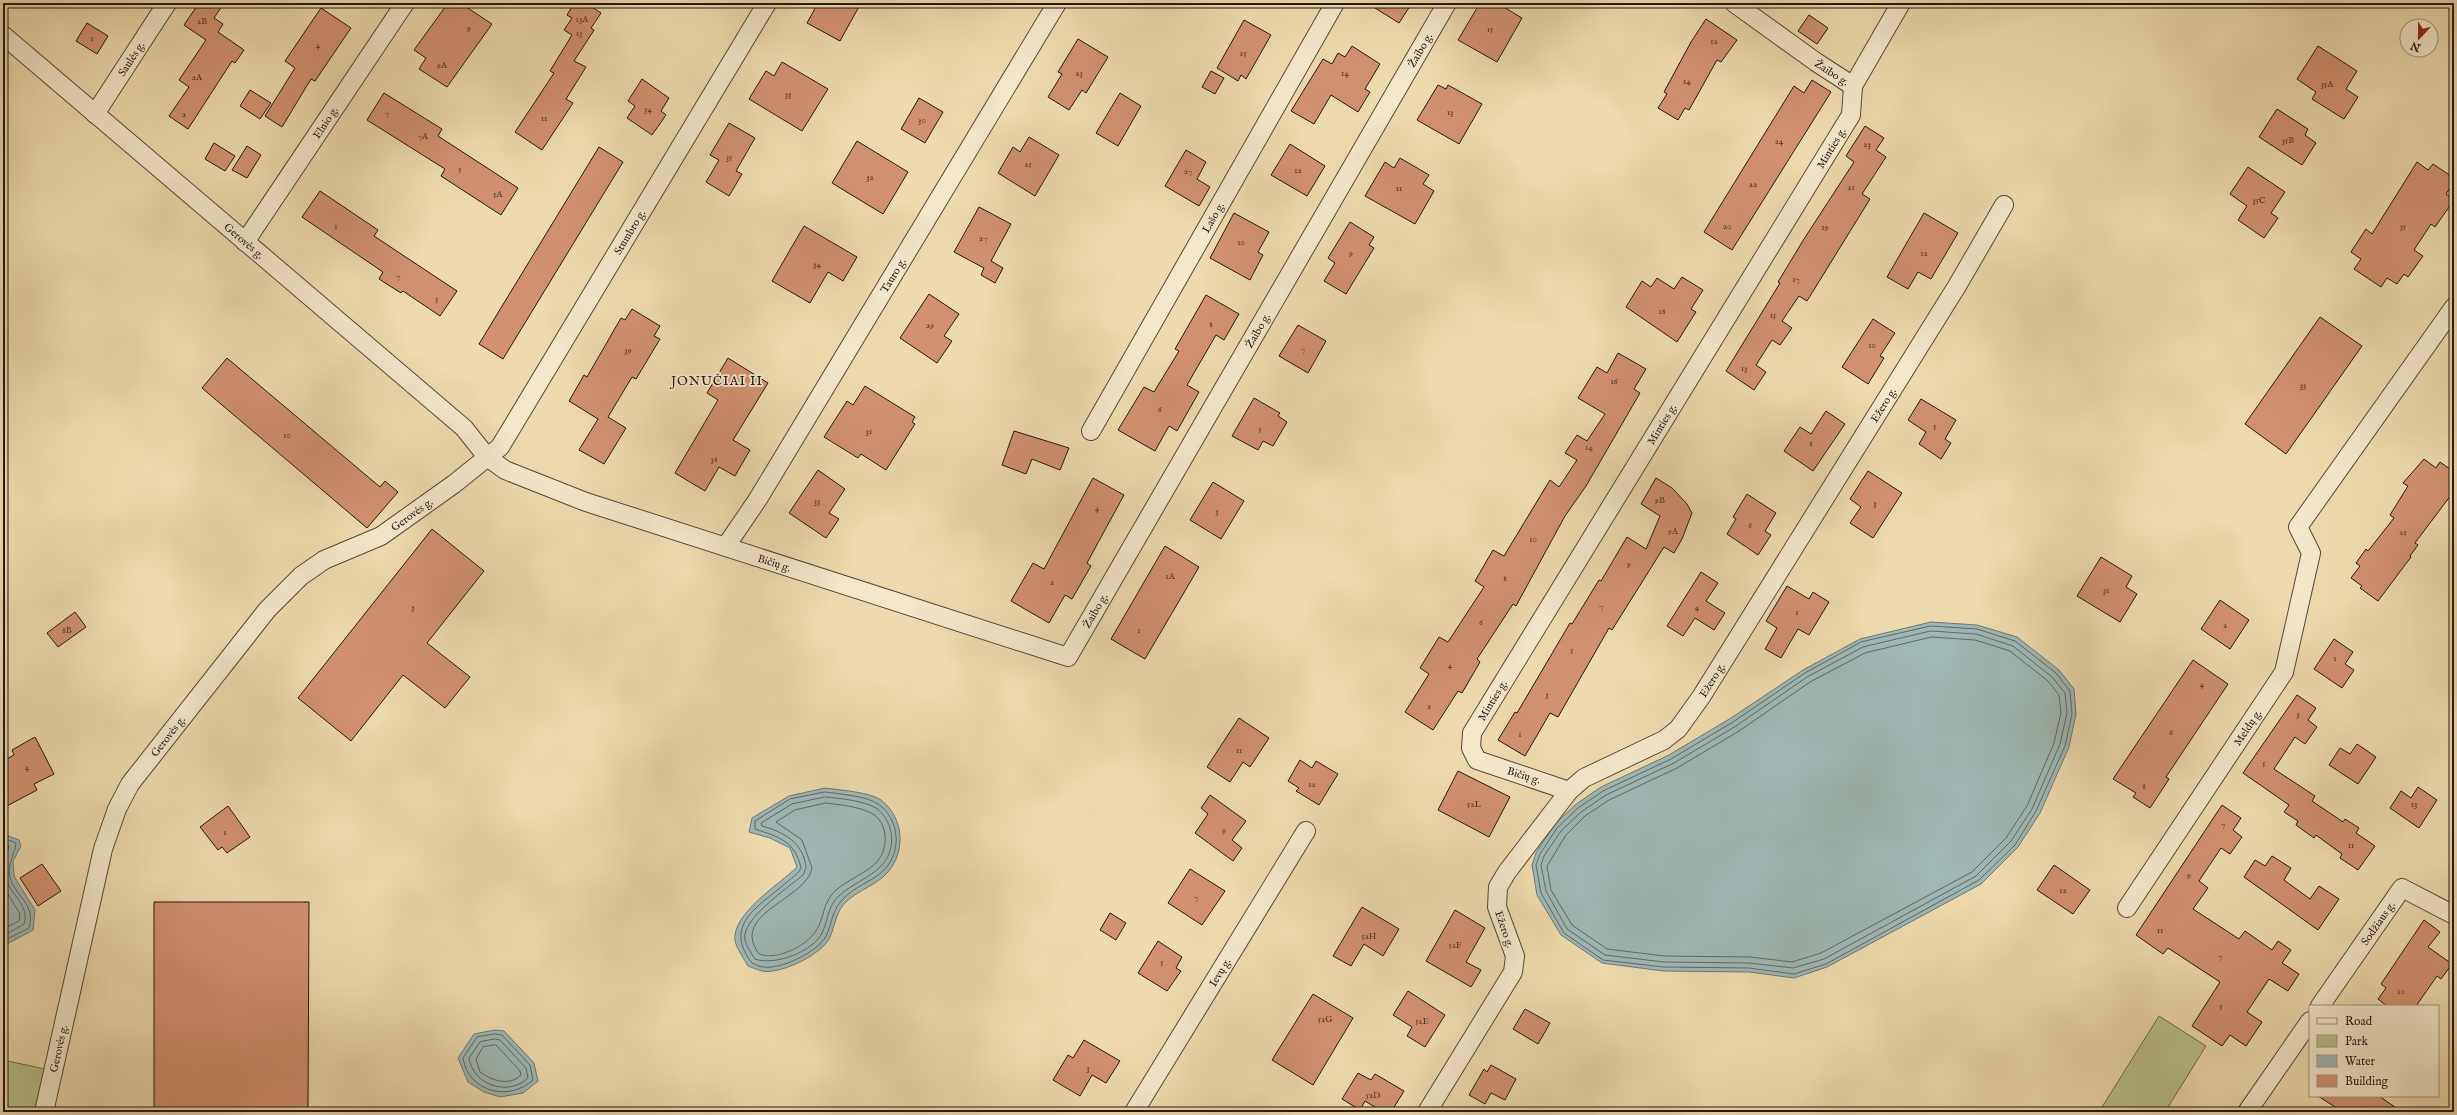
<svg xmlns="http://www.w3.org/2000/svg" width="2457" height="1115" viewBox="0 0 2457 1115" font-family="'IM FELL English',serif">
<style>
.green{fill:#b7c08b;stroke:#6d6c4e}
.water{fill:#9eb8b5;stroke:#6d7874}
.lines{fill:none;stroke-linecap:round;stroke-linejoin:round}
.shore{stroke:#606864;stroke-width:1}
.building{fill:#d19171;stroke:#231712}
.minor-casing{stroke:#564839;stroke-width:20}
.minor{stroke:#f4e7ca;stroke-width:18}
.labels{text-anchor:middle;stroke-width:3.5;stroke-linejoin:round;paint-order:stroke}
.number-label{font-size:9px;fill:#4e362a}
.street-label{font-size:11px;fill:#231712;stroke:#f4e7ca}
.quarter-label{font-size:13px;letter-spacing:1px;fill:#231712;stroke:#f4e7ca}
</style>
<rect width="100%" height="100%" fill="#eedaae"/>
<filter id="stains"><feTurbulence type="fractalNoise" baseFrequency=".005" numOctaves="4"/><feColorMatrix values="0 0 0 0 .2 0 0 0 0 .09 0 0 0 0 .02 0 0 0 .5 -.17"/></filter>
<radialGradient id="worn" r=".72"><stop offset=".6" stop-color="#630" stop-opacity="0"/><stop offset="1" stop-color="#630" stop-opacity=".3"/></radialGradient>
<path class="green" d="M2159,1016L2206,1046L2165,1112H2110L2102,1107Z
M3,1060L45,1069L34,1112H3Z"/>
<path class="water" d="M1931,622L1977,625L2017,637L2059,670L2074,689L2076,714L2069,747L2040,813L2018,847L1981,884L1827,967L1794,978L1749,972L1663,971L1602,963L1561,935L1537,895L1532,865L1536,853L1554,825L1575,805L1601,787L1669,755L1731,718L1803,670L1860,639Z
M825,788C839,790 870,792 881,800C904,818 906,851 888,872C877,885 858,890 846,902C836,911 835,926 830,937C823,954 780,975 762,971C758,970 753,968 748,966C744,959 737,949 735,941C731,914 780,884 797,867L790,848L770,838L749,832L752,818L789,796Z
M3,834L19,840L21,846L13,861L14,876L35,910L33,930L3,946Z
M495,1030L504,1031L534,1063L538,1081L523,1093L500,1097L484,1092L468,1082L458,1058L474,1034Z"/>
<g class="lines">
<path class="shore" d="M1931,626L1977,629L2015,641L2056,673L2070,691L2072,714L2065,746L2036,811L2015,845L1979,880L1826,964L1794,974L1749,968L1663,967L1603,960L1564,933L1541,893L1536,865L1540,854L1557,828L1578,808L1603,791L1671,759L1733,722L1805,673L1861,642Z
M1931,631L1976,634L2013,646L2052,677L2065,693L2067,713L2060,744L2032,809L2011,841L1976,876L1824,959L1793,968L1749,963L1664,962L1605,955L1567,929L1546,891L1541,865L1544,856L1561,831L1581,812L1606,795L1674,763L1736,726L1807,677L1863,647Z
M1932,637L1975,640L2010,651L2048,681L2059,695L2061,713L2054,743L2027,806L2006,838L1972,872L1821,953L1792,962L1750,957L1664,956L1607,949L1572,925L1551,890L1547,866L1566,835L1585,816L1609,800L1677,768L1739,731L1810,682L1865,653Z
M825,792C839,794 867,796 878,804C900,819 902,852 884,870C872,882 853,887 842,900C832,910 832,924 826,936C818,952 780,970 763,967C759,967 755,964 752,963C721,923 762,905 788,881C793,877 799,873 801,868C795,841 779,837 755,829V821L790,799Z
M825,797C838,798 865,801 876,808C895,822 897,851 880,867C869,878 852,884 840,895C828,904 828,921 822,933C813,952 774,966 755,959C752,954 746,946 745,940C740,920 789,887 803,875L806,868C804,843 784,832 762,826L761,823L792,804Z
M826,803C840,805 857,806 871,813C889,822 889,850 876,863C864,874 848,880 836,890C823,901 824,919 816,931C806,946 777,961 759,954C729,913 806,900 812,868L802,840L776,822L795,810Z
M3,838L16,843C15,855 7,862 10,877C15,897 36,903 29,928L3,941
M3,843L9,846C6,857 2,869 6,880C12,895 30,907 24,924L3,936
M3,886L20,914L19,921L3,929
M495,1034L502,1035L530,1065L533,1080C509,1102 468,1092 463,1058L477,1037Z
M495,1039L500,1040L526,1068L528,1078C508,1097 473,1085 469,1058L480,1042Z
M496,1045L520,1071L521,1075C509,1087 491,1080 480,1072L476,1059L483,1047Z"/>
</g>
<path class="building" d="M199,3H224L214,18L223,24L218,32L244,50L235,63L232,61L188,129L169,116L189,87L179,80L206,40L184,25Z
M448,3H460L492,24L447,87L419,69L426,58L414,50Z
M574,3H586L601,13L591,28L594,30L574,61L586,67L566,99L573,103L542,150L515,132L554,73L550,71L572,35L564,30L572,18L567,15Z
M818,3H861L840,41L807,23Z
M1367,3H1412L1399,23Z
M1480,3H1497L1522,18L1497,62L1458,40Z
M321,8L351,28L315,81L311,79L282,127L265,116L295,68L285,61Z
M1809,15L1828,28L1817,44L1798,31Z
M1706,19L1737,40L1721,62L1717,60L1689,110L1685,108L1678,120L1658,108L1667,94L1664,92L1691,42Z
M1244,20L1271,35L1246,79L1241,75L1238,81L1217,68Z
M87,23L108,36L97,54L76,41Z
M1078,39L1108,57L1086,93L1082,90L1069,110L1048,97L1062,74L1058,72Z
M1352,46L1380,64L1365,89L1370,92L1358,112L1331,95L1314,124L1291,111L1323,59L1332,64L1338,53L1345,57Z
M2318,46L2357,71L2346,89L2358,97L2344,119L2312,99L2316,92L2297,79Z
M782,62L828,89L802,131L749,99L766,71L774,76Z
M1211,71L1224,78L1215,94L1202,87Z
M642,79L669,98L661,111L666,115L652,135L627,118L635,106L628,101Z
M1812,80L1831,92L1732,250L1704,232L1794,86L1804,93Z
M1438,85L1446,89L1448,85L1482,104L1459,144L1417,120Z
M250,90L271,103L260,119L240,106Z
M384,93L442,129L438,136L518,188L501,215L441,176L445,169L367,120Z
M1120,93L1141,106L1118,146L1096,133Z
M919,98L943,112L925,143L901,129Z
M2277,109L2308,129L2305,135L2316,143L2302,165L2259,137Z
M729,123L755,138L736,171L742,174L729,196L706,182L719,160L710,155Z
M1865,126L1884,138L1876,150L1886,157L1862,194L1870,199L1807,301L1799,296L1782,321L1792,328L1780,345L1772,340L1756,365L1766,372L1754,390L1726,371L1780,283L1778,282L1804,239L1854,162L1846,156Z
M1029,137L1059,155L1035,196L998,173L1013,147L1020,152Z
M857,141L908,172L883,214L832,183Z
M214,143L235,156L225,171L205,159Z
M1290,144L1325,166L1307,196L1271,175Z
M247,146L261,155L247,178L232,170Z
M599,147L623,162L503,359L479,344Z
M1186,150L1206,162L1197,179L1210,187L1199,206L1165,186Z
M1400,158L1429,175L1423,184L1434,191L1415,224L1365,196L1385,162L1394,168Z
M2417,162L2428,170L2433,164L2454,178V182L2446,194L2454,200L2435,227L2431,224L2414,250L2423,256L2408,277L2404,274L2397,284L2387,278L2381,287L2354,269L2361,259L2351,252L2366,229L2372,234Z
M2248,167L2285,192L2271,213L2278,218L2264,238L2238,220L2247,206L2230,194Z
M320,191L378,230L374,236L457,291L440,316L403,291L401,293L379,279L383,272L302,217Z
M979,207L1011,224L991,261L1003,268L995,283L981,275L984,268L954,252Z
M1234,213L1269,232L1258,252L1263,255L1250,280L1210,258Z
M1924,213L1958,233L1931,279L1918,272L1908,289L1887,277Z
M1350,222L1374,237L1369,245L1374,248L1346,294L1324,281L1335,263L1328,258Z
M804,226L857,257L843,281L828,272L810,303L772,281Z
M1682,277L1703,290L1691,309L1696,312L1677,342L1626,307L1642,281L1651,287L1657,278L1674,289Z
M929,294L959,314L944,336L952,341L937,363L900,338Z
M1206,295L1239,314L1224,340L1216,335L1187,385L1199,392L1177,431L1169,426L1155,451L1118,430L1144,387L1154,392L1179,351L1175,349Z
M632,309L660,326L654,336L660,339L636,379L632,377L608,417L626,428L604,464L579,450L598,419L569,401L584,375L587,377L621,318L625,320Z
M2320,317L2362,346L2286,454L2245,424Z
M1873,319L1895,333L1880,356L1884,358L1868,384L1842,367Z
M1298,325L1326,341L1308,373L1279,356Z
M1618,353L1646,369L1634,389L1640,393L1586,486L1565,516L1516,606L1513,604L1477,659L1480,662L1462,693L1458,691L1433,730L1405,712L1429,674L1420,668L1439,637L1448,642L1484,587L1475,581L1493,550L1504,556L1550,480L1559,487L1577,460L1565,453L1577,435L1587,441L1605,414L1578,398L1597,367L1607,373Z
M227,358L380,487L385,481L398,492L367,528L202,388Z
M728,358L768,383L733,440L750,450L735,476L719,467L705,491L675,473L718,400L707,393Z
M865,386L915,417L912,422L915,424L886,470L861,454L858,458L824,437L847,401L853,405Z
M1254,398L1280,413L1278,416L1287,422L1273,446L1263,441L1258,450L1232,436Z
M1921,399L1956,420L1945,439L1951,443L1941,459L1919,444L1926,432L1908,420Z
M1826,411L1845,424L1813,471L1784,451L1800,427L1811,434Z
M1014,431L1069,448L1060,470L1032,459L1026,474L1002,465Z
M2424,459L2436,468L2440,462L2454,472V491L2415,543L2418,545L2410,556L2411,557L2378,601L2360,588L2362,586L2351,578L2360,566L2356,563L2366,549L2368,551L2394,518L2390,515L2408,486L2403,483Z
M818,470L845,489L829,513L839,519L826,538L789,513Z
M1868,471L1902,493L1873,538L1850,523L1861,507L1850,499Z
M1093,478L1124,495L1087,563L1091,566L1072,599L1065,595L1049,623L1011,601L1033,563L1044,569Z
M1656,478L1672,488L1687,504L1692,513L1682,539L1674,553L1664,547L1612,630L1609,628L1558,717L1550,713L1525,756L1498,740L1515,712L1517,713L1570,623L1572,624L1599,580L1601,581L1627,537L1646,549L1660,516L1641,504Z
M1213,482L1244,501L1221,539L1190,520Z
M1747,494L1776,513L1765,531L1771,535L1758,555L1727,534L1736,519L1733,517Z
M432,529L484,571L427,643L470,677L445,708L403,675L351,741L298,698Z
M1165,546L1199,567L1145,659L1111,639Z
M2101,557L2132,576L2126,587L2137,594L2120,622L2077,596Z
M1701,572L1718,583L1706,601L1725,613L1714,630L1695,618L1683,636L1667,626Z
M1787,586L1809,599L1813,592L1829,602L1809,635L1798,629L1781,658L1765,649L1777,628L1766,621Z
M2220,600L2249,620L2230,649L2201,629Z
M75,612L86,627L58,647L47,633Z
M2334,639L2353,652L2345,664L2354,670L2342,688L2314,669Z
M2193,660L2228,684L2166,777L2169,779L2150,808L2133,797L2136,793L2113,779Z
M2297,695L2316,708L2308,720L2317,727L2305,744L2295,737L2274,769L2315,796L2312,801L2343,822L2345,819L2359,828L2356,833L2375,846L2358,870L2340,858L2342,854L2316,835L2314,838L2296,825L2298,821L2284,812L2289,805L2243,773Z
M1239,718L1269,738L1250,767L1243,762L1230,782L1207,767Z
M35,737L54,774L34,784L37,790L3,808V761L14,755L12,750Z
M2357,744L2376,757L2358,784L2329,765L2340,748L2350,754Z
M1300,760L1312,768L1316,761L1338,774L1319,805L1296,791L1299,788L1288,781Z
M1458,771L1510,797L1489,837L1438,810Z
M2418,787L2437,800L2419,828L2390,808L2401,791L2411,798Z
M1210,795L1246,821L1232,840L1242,848L1233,861L1195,833L1208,814L1201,808Z
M2222,805L2241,818L2233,830L2242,837L2230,854L2221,848L2199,881L2208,888L2193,909L2239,939L2245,931L2272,950L2278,941L2291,950L2282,963L2299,974L2288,991L2269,979L2247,1012L2262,1022L2246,1046L2230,1035L2222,1046L2192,1026L2220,982L2168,948L2163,954L2136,935Z
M228,806L250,837L227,853L222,847L218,850L200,827Z
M2272,856L2291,868L2284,880L2310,899L2319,886L2339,899L2318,930L2244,877L2255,860L2265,866Z
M42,864L61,891L38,906L20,878Z
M2054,865L2090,890L2073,914L2037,890Z
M1190,869L1225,891L1202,925L1168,903Z
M154,902H309L308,1112H154Z
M1362,907L1399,929L1383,956L1364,944L1351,966L1333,956Z
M1455,910L1485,928L1466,962L1481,970L1471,987L1426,961Z
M1110,913L1126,923L1116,940L1100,930Z
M2424,920L2440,932L2428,947L2452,964L2441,979L2437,976L2416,1006H2387L2378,999L2386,988L2381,984Z
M1158,941L1182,957L1176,968L1181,971L1167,991L1138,973Z
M1408,991L1445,1015L1425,1047L1407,1036L1412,1027L1393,1015Z
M1313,994L1353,1018L1313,1085L1272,1060Z
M1525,1009L1550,1023L1538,1044L1513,1029Z
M1084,1040L1120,1061L1106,1083L1092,1075L1080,1096L1053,1080L1068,1055L1073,1058Z
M1491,1065L1516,1079L1505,1100L1491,1093L1485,1104L1469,1095L1484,1069L1487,1072Z
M1358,1073L1371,1080L1375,1074L1404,1091L1391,1112H1383L1365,1101L1360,1110L1342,1099Z
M2318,1096H2379L2402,1112H2343Z"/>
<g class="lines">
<g class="minor-casing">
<g id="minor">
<path id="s1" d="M1734,3L1816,62L1853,86L1901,3"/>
<path id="s2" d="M3,35L464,428L487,457L505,470L586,502L1068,657L1447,3"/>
<path id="s3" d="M95,114L167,3"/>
<path id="s4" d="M245,242L405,3"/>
<path id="s5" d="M1091,431L1335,3"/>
<path id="s6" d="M726,546L758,499L1057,3"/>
<path id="s7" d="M1569,791L1477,760L1471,748L1472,733L1851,115L1853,86"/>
<path id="s8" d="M2127,908L2284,672L2311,553L2298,527L2454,307"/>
<path id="s9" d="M2320,1006L2402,888L2454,915"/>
<path id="s10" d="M44,1112L103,849L117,809L130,784L267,610L301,576L324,560L381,536L454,484L500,447L767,3"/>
<path id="s11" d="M1134,1112L1306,831"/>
<path id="s12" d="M1427,1112L1513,972L1515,956L1497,907L1498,887L1507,872L1569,791L1584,778L1664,740L1678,729L1701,697L1957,286L2004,205"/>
<path d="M2247,1112L2310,1021"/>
</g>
</g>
<use href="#minor" class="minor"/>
</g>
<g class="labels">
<g class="number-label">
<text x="582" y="22">13A</text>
<text x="202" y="24">2B</text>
<text x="469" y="31">9</text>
<text x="1490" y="32">15</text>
<text x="579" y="36">13</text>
<text x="92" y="41">1</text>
<text x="1714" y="44">12</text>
<text x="318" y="48">4</text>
<text x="1243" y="56">25</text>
<text x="442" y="68">9A</text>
<text x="1079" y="76">23</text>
<text x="1345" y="76">14</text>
<text x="197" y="80">2A</text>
<text x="1687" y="84">14</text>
<text x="2327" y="87">35A</text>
<text x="788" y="97">33</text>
<text x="648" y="112">34</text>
<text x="1450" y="115">13</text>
<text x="387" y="116">7</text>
<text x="184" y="117">2</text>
<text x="544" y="121">11</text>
<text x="922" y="123">30</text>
<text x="423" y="139">7A</text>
<text x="2288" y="143">35B</text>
<text x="1779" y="144">24</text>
<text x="1867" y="147">23</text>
<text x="729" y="160">35</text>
<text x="1028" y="167">25</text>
<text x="460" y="172">5</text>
<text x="1298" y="173">12</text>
<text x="1188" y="174">27</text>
<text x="870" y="180">32</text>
<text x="1753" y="187">22</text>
<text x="1851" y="190">21</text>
<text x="1399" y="191">11</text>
<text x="498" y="197">5A</text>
<text x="2259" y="203">35C</text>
<text x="336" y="229">1</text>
<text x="1727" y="229">20</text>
<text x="2403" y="229">35</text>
<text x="1825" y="230">19</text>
<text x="983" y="241">27</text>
<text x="1241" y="245">10</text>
<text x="1351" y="256">9</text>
<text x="1924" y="256">12</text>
<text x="817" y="267">34</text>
<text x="398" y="279">7</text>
<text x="1796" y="282">17</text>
<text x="437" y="302">5</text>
<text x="1662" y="314">18</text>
<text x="1773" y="318">15</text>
<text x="1211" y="327">8</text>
<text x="930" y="328">29</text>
<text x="1872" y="348">10</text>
<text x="1303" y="352">7</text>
<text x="628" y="353">39</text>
<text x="1744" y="371">13</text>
<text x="1614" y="384">16</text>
<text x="2303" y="388">33</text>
<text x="1160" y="412">6</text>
<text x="1935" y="429">5</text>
<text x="1260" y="432">5</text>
<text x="869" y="434">31</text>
<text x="287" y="438">10</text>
<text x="1811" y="446">8</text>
<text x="1589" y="450">14</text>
<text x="714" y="462">38</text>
<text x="1660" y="503">9B</text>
<text x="817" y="504">33</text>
<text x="1875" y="506">3</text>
<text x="1097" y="511">4</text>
<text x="1217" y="514">3</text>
<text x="1750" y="528">6</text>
<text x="1673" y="534">9A</text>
<text x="2403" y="535">25</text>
<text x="1533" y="542">10</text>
<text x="1629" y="567">9</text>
<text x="1170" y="579">1A</text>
<text x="1505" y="581">8</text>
<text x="1052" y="585">2</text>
<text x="2106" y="593">31</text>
<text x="1601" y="609">7</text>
<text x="413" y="610">3</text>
<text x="1697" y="610">4</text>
<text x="1797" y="615">1</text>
<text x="1481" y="625">6</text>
<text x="2225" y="628">2</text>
<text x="67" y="633">8B</text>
<text x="1139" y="633">1</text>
<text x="1572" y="653">5</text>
<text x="2335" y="661">1</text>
<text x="1450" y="668">4</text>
<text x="2202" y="687">4</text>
<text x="1547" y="697">3</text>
<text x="1429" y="709">2</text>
<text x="2298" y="717">3</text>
<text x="2171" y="735">6</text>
<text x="1520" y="737">1</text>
<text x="1239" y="753">11</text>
<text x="2264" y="766">5</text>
<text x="27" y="770">4</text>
<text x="1312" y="787">12</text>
<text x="2144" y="789">8</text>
<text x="1474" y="807">52L</text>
<text x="2414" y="807">13</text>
<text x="2223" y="827">7</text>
<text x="1224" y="833">9</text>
<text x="225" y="835">1</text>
<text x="2351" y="848">11</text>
<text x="2189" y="878">9</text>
<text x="2063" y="893">12</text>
<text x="1196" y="900">7</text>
<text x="2160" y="933">11</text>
<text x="1369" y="939">52H</text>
<text x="1455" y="948">52F</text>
<text x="2220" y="959">7</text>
<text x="1162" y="965">5</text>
<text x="2401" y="994">10</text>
<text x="2221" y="1009">5</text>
<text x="1325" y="1022">52G</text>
<text x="1422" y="1024">52E</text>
<text x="1088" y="1071">3</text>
<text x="1373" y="1098">52D</text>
</g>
<g class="street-label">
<text dy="4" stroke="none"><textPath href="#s2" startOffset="1960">Žaibo g.</textPath></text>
<text dy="4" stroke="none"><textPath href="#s3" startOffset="66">Saulės g.</textPath></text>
<text dy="4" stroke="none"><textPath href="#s1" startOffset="120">Žaibo g.</textPath></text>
<text dy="4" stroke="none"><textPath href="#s4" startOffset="144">Elnio g.</textPath></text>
<text dy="4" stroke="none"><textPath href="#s7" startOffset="812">Minties g.</textPath></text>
<text dy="4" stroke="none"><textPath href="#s5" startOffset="246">Lašo g.</textPath></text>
<text dy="4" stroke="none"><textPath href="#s10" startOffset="1099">Stumbro g.</textPath></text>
<text dy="4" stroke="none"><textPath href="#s2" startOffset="317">Gerovės g.</textPath></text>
<text dy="4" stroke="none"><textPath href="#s6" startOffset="318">Tauro g.</textPath></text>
<text dy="4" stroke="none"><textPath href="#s2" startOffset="1636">Žaibo g.</textPath></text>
<text dy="4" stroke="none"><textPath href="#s12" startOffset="882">Ežero g.</textPath></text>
<text dy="4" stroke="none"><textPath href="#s7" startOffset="488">Minties g.</textPath></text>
<text dy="4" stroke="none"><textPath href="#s10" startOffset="737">Gerovės g.</textPath></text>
<text dy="4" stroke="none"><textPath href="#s2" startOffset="950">Bičių g.</textPath></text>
<text dy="4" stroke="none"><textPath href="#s2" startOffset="1312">Žaibo g.</textPath></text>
<text dy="4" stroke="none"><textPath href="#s12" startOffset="558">Ežero g.</textPath></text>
<text dy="4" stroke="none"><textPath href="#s7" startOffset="164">Minties g.</textPath></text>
<text dy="4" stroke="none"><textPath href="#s8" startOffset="217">Meldų g.</textPath></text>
<text dy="4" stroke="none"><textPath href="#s10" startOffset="401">Gerovės g.</textPath></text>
<text transform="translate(1524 775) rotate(17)" y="4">Bičių g.</text>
<text dy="4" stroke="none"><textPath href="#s9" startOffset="101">Sodžiaus g.</textPath></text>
<text transform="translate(1505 929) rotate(71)" y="4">Ežero g.</text>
<text dy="4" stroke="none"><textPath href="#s11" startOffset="164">Ievų g.</textPath></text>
<text dy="4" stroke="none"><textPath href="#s10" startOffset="65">Gerovės g.</textPath></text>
</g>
<g class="quarter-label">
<text x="717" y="385">JONUČIAI II</text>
</g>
</g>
<rect width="2457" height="1115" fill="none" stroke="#eedaae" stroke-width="16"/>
<rect x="4" y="4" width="2449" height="1107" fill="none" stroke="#231712" stroke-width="2"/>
<rect x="8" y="8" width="2441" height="1099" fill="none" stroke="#231712"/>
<rect x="2309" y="1005" width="130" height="92" fill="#f4e7ca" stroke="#a09480"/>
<rect x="2317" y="1018" width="20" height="6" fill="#f4e7ca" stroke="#a09480"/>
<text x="2345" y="1025" font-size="12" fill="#231712">Road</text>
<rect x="2317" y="1035" width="20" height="12" fill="#b7c08b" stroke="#a09480"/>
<text x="2345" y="1045" font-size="12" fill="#231712">Park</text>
<rect x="2317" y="1055" width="20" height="12" fill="#9eb8b5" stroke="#a09480"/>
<text x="2345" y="1065" font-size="12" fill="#231712">Water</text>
<rect x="2317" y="1075" width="20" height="12" fill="#d19171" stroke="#a09480"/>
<text x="2345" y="1085" font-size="12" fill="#231712">Building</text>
<g transform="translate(2419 38) rotate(202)"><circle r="19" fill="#f4e7ca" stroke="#a09480"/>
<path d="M0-3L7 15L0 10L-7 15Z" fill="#8f2418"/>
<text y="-6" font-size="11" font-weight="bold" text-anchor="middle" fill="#231712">N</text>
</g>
<rect width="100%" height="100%" filter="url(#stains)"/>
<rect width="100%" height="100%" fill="url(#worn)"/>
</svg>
